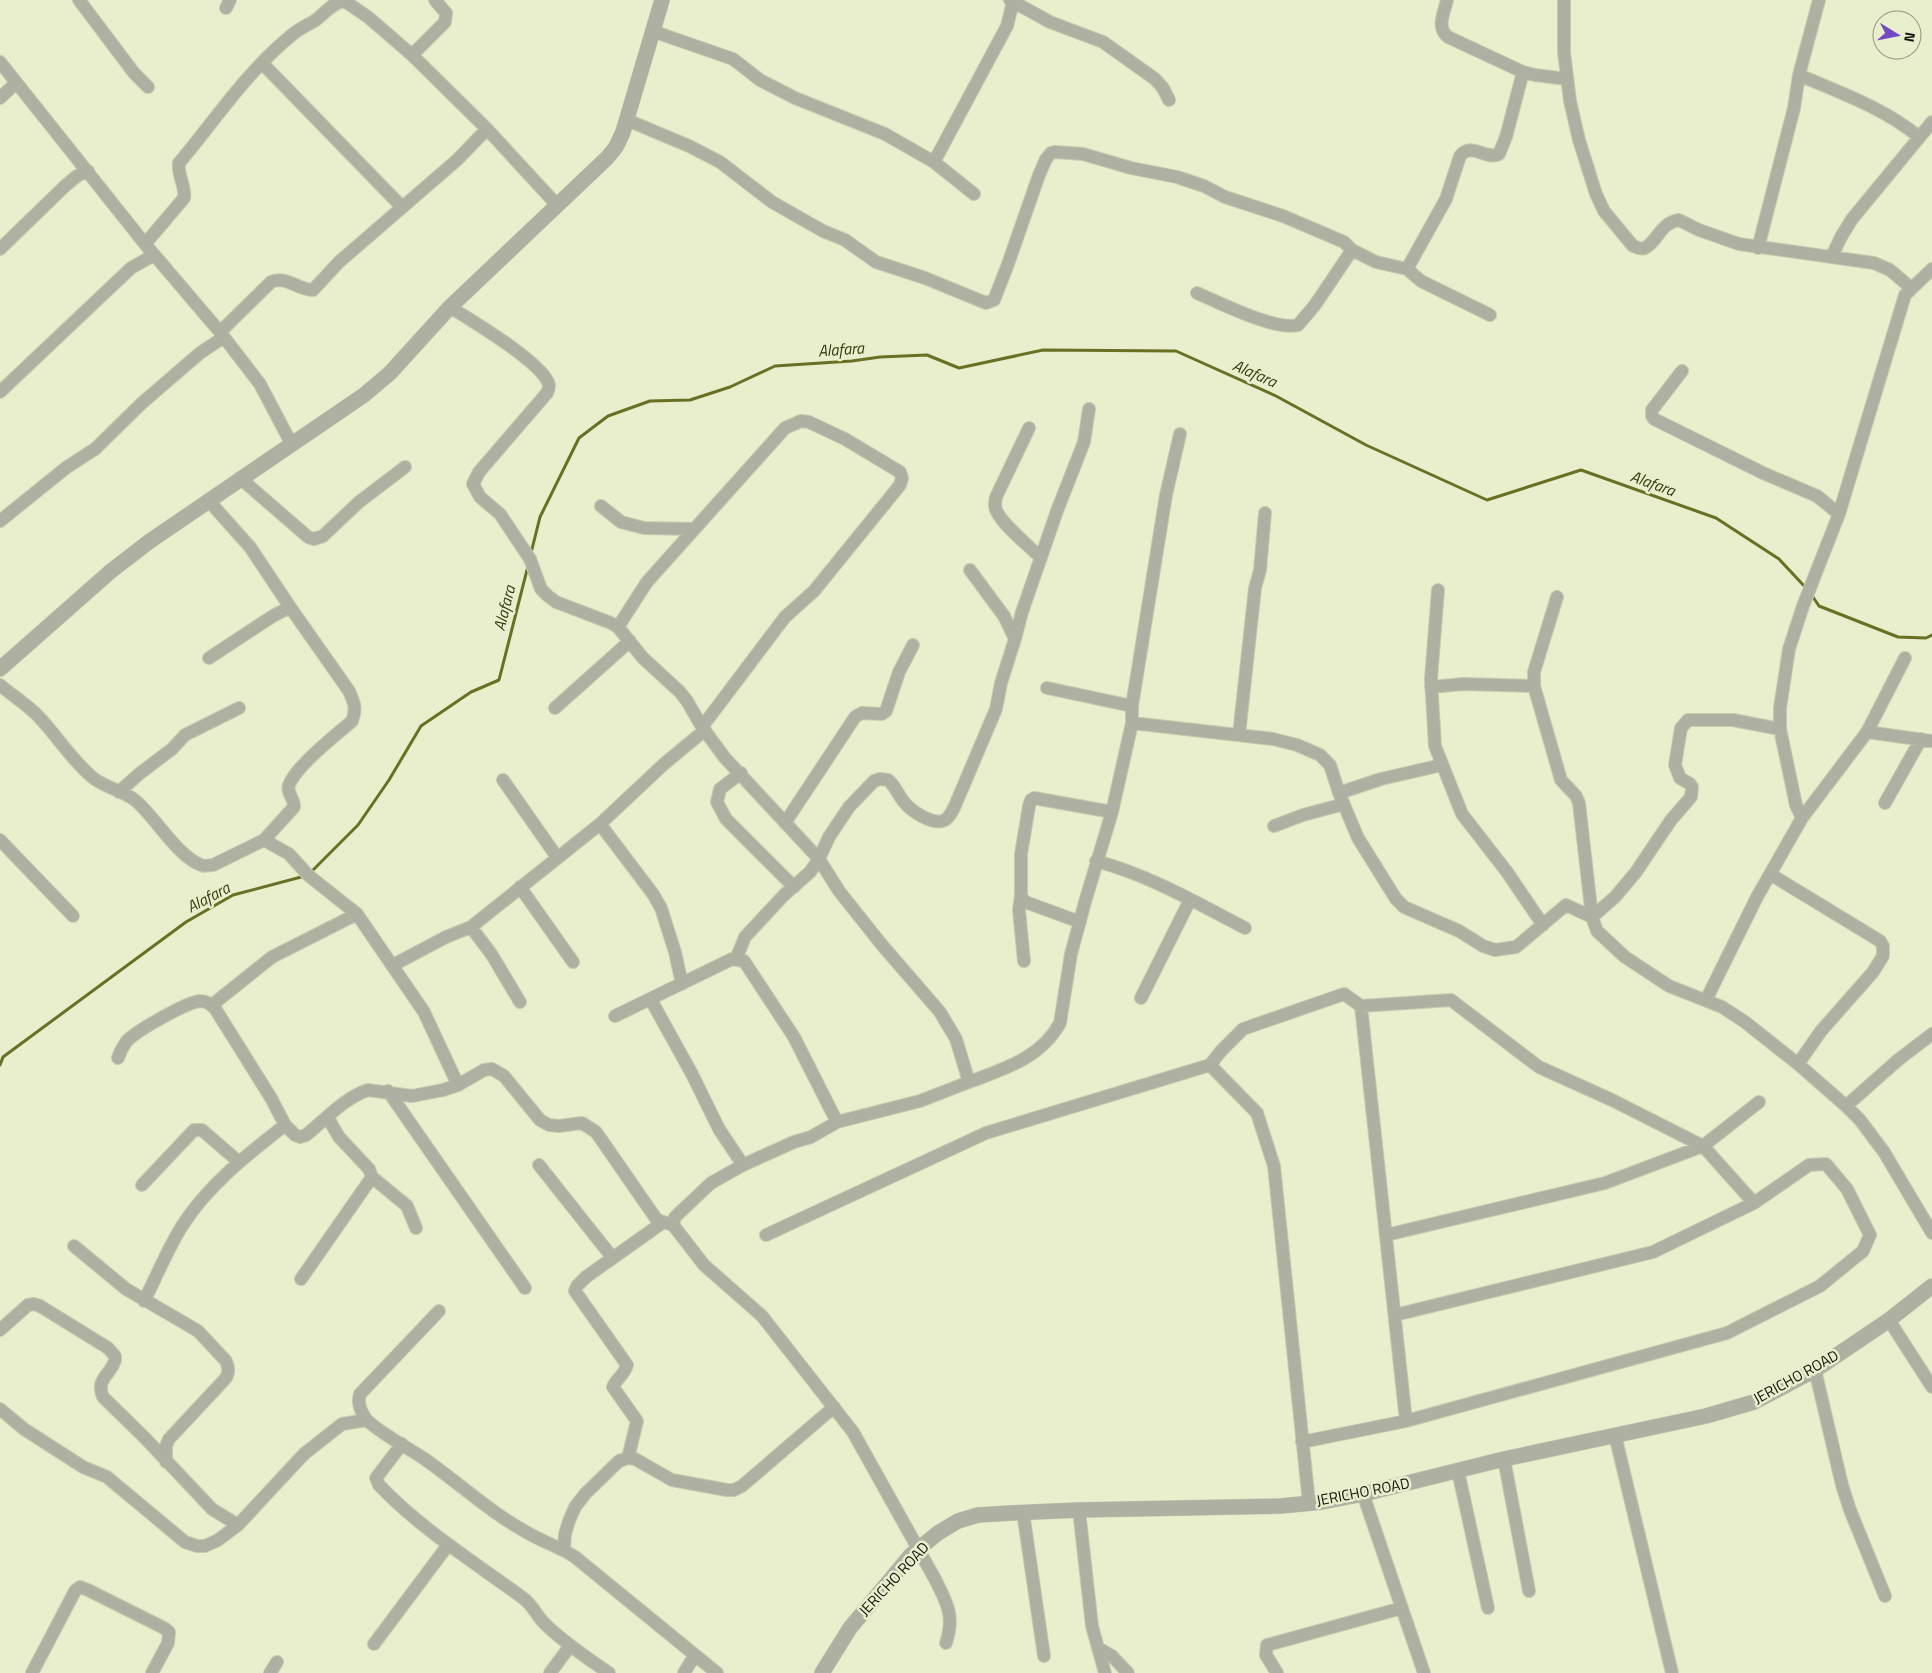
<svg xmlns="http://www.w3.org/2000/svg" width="1932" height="1673" viewBox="0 0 1932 1673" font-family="'Titillium Web',sans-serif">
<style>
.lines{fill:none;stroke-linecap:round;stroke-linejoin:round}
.stream{stroke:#697024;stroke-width:3}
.minor-casing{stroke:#c6cbad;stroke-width:14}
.tertiary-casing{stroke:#c6cbad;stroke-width:16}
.minor{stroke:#aeb0a2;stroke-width:12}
.tertiary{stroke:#aeb0a2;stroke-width:15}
.labels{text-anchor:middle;stroke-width:5;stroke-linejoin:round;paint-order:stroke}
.street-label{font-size:15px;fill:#111207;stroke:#e9eecd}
.water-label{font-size:16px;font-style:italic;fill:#363a0f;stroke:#e9eecd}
</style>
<rect width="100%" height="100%" fill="#e9eecd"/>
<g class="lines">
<path class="stream" d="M531,553L540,517L579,438L608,416L650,401L690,400L730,387L775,366L852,361L880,357L927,355L959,368L1043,350L1176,351L1276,396L1366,445L1487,500L1581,470L1716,518L1779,559L1807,589
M1811,594L1819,606L1898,637L1926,638L1932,635
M310,873L358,825L389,780L421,726L471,692L499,680L528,566
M0,1065L3,1057L186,922L233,895L305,876"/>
<g class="minor-casing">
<path id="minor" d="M79,0L134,73L148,87
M343,0L368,17L412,55L487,129L557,205
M1010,0L1050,22L1103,42L1155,79L1163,88L1169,100
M1447,0C1444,13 1436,28 1448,37L1523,72
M1564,0V52L1570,101L1579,140L1596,194L1604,211L1633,246C1637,247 1641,250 1645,248C1658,241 1660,223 1679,220L1699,230L1739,244L1874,263L1890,270L1911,288
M226,8L230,0
M652,31L733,59L760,80L795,98L885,134L934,162L974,194
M412,55L445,22L446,13L435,0
M0,62L145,244L220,332L260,384L291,443
M263,64L402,207
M1799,75C1841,93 1884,108 1919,137
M0,98L16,83
M627,120L689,146L720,162L772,202L823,231L845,240L876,262L925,278L986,303L994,300L1008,264L1039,175L1046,159L1051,153L1055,152L1083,154L1131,168L1177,177L1204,186L1225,197L1283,216L1344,242L1352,250L1376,262L1407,269L1421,281L1490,315
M934,162L1007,26L1013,2
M145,244L184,198C186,186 177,175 179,163C216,119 248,70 293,34C300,28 308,25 316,20C325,13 332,3 344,1
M1758,248L1794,108L1799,75L1819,0
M0,249L65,186L77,176L88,171
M1832,256L1841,237L1852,219L1932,122
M1407,269L1446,199L1460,156C1472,141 1486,161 1499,154L1506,137L1523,72L1535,75L1567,79
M1197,293C1220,303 1275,331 1298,325L1315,305L1352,250
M450,307C472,321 538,360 548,382C550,386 549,389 547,393L479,472L473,484L480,497L500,514L530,559L541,589L548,596L556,602L611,623L618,627L643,658L680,692L687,701L702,727L725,758L819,859L839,891L882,945L940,1012L956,1039L969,1082L920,1101L837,1122L811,1137L794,1142L743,1165L711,1183L675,1217L673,1225L704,1265L762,1316L853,1432L935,1579C947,1603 955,1616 946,1643
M220,332L271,282C286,275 298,290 313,290L339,262L457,160L487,129
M1682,371L1652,410V416L1654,419L1763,473L1817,496L1839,514
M0,392L131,268L154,255
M1029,428L996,497C995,502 994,507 997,512C1003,525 1030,547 1041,558
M240,478L308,537L314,539L323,536L359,502L405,467
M601,506L621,522L644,528L693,529
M0,521L67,467L95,449L142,403L200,353L224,337
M970,570L1004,616L1015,639
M1438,590L1431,679L1435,746L1462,814L1507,872L1543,925
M1557,597L1534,672V686L1561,780L1576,796L1579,803L1592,917L1597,931L1625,957L1669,986L1722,1007L1745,1022L1798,1064L1846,1106L1860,1120L1884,1152L1932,1233
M618,627L647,582L785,428L801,421L809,422L845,439L900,472L902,478L900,485L814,591L785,617L702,727
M209,658L273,616L290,607
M0,685C13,696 28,705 39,717C57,736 71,759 92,777C105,788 123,790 136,801C155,817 178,857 201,865C205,867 209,865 213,865L264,840L294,807C295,799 286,793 289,785C296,766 336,735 352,721C357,709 354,702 349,691L290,607L250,547L208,500
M1431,687L1463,684L1534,686
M1047,688L1132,706
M555,708L630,641
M1132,723L1273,739L1297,745L1320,755L1330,765L1339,793L1358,838L1396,899L1404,907L1459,931L1483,946L1495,950L1516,947L1566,905L1592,917
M1867,732L1932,741
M1239,735L1255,588L1260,570L1265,513
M741,773L720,789L717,802L726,819L794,887
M503,780L557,857
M119,792L139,774L172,749L185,735L239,708
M1339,793L1381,779L1442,765
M1885,803L1921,739
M1802,818L1796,805L1780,729V708L1789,649L1803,606L1839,514L1905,295L1932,269
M785,823L855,717L862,713L882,714L886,711L899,672L913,645
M1274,826L1303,815L1344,804
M0,840L73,916
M264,840L289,854L308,875L357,914L424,1012L458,1085
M1096,861C1149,875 1197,903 1245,928
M1770,874L1880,941L1883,946V956L1873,972L1821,1031L1798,1064
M520,887L573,962
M1021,895L1019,910L1024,961
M1592,917L1615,897L1636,872L1671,820L1691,797L1692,787L1690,784L1680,778L1675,765L1681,728L1688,720H1733L1780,729
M1080,922L1028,903L1023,900L1021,895V854L1029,806L1031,800L1034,798L1112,812
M471,927L600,824
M736,959L745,937L784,895L810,872L819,859L829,837L849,807L874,781L880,779L888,780C895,785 898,795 904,802C911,811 933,826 945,820C949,817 952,812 954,808L996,709L1001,683L1015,639L1022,612L1057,511L1084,442L1089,409
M393,965L446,937L471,927L492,955L520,1002
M682,984L675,952L661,908L653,894L600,824L664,764L705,730
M1141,998L1190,900
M651,1000L692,1074L719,1129L743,1165
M1706,1000L1757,897L1802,818L1867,732L1905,658
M212,1005L272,957L357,914
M1361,1006L1451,1000L1539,1067L1612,1100L1703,1146L1754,1203
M615,1016L732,959L744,961L794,1037L837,1122
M118,1058C120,1052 123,1046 127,1041C136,1031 187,1002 200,1001C207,1001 212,1005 216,1010L271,1098L285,1125L295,1135L300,1137L306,1135C325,1120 344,1098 368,1090L412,1096L443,1090L458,1085L484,1070L492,1069L504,1076L540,1120L549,1125L559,1126L582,1123L596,1132L657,1220L673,1225
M1210,1065L1221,1051L1243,1029L1344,994L1361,1006L1406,1421L1302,1442
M969,1082C1004,1069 1041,1058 1060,1023L1071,954L1085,902L1112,812L1132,723V706L1166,495L1180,434
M388,1091L525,1288
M1846,1106L1898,1060L1932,1034
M539,1165L612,1257
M372,1177L407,1206L416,1228
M142,1185L194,1130H202L239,1162
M766,1235L986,1133L1210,1065L1257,1113L1274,1166L1309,1503
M1386,1235L1605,1183L1703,1146L1759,1102
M74,1246L126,1289L198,1331L226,1361C229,1368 229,1372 226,1378L169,1439L166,1446V1462
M301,1279L372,1177L369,1169L339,1137L328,1118
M144,1301C157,1276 167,1250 182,1226C208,1185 248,1154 285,1125
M439,1311L360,1394C357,1403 361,1412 366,1419C376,1431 412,1450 426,1460C460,1484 491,1513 528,1533C543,1542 560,1547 575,1557L717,1673
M1395,1315L1653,1252L1754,1203L1809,1165L1826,1164L1847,1189L1870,1235L1863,1251L1820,1286L1727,1333L1406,1421
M1889,1320L1932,1387
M0,1330L28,1305L34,1304L40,1306L108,1348L115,1356V1360C111,1375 95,1379 103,1397L144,1437L212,1509L238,1525
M1815,1370L1842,1485L1850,1510L1885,1596
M0,1409L24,1429L83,1467L107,1477L185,1542L197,1546H205L218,1540L238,1525L304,1454L342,1424L367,1420
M1615,1435L1672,1673
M402,1444L376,1478L379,1485C422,1530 474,1562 523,1598C533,1605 537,1617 546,1625C565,1643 587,1658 609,1673
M628,1458L637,1421L613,1387C616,1379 625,1374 627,1365L575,1291L577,1286L586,1277L662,1223
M1504,1459L1529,1591
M1458,1471L1488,1608
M1363,1494L1424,1673
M1079,1510L1092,1626L1105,1673
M1023,1512L1044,1656
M564,1549L565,1534L569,1521L575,1507L585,1494L619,1461L628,1458L635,1459L672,1480L727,1490H734L742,1486L834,1407
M374,1644L448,1545
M1098,1648L1112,1656L1128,1673
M32,1673L75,1591L80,1587L88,1590L164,1628L169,1632L168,1643L152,1673
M270,1673L277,1662
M550,1673L570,1646
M684,1673L695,1655
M1277,1673L1266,1655L1267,1645L1402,1608"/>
</g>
<g class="tertiary-casing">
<path id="tertiary" d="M0,669L111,571L150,541L364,395L390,373L450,307L607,158L616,147L623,132L662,0
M822,1673L850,1628L911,1555L938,1533L958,1521L978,1515L1011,1513L1079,1510L1281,1506L1322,1502L1363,1494L1504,1459L1706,1416L1754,1402L1815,1370L1889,1320L1932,1286"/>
</g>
<use href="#minor" class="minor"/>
<use href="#tertiary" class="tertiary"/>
</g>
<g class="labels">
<g class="street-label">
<text transform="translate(1796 1377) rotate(-29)" y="5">JERICHO ROAD</text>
<text transform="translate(1363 1492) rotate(-11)" y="5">JERICHO ROAD</text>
<text transform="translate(894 1579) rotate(-47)" y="5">JERICHO ROAD</text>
</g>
<g class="water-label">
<text transform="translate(841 349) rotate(-4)" y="6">Alafara</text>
<text transform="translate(1255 373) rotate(24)" y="6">Alafara</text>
<text transform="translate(1653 483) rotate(20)" y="6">Alafara</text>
<text transform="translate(504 608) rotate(-76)" y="6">Alafara</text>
<text transform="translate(208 897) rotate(-28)" y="6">Alafara</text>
</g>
</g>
<g transform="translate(1897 35) rotate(100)"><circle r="24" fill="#e9eecd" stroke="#93967e"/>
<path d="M0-4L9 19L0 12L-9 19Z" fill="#7249c2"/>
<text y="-8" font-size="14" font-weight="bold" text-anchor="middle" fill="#111207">N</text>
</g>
</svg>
